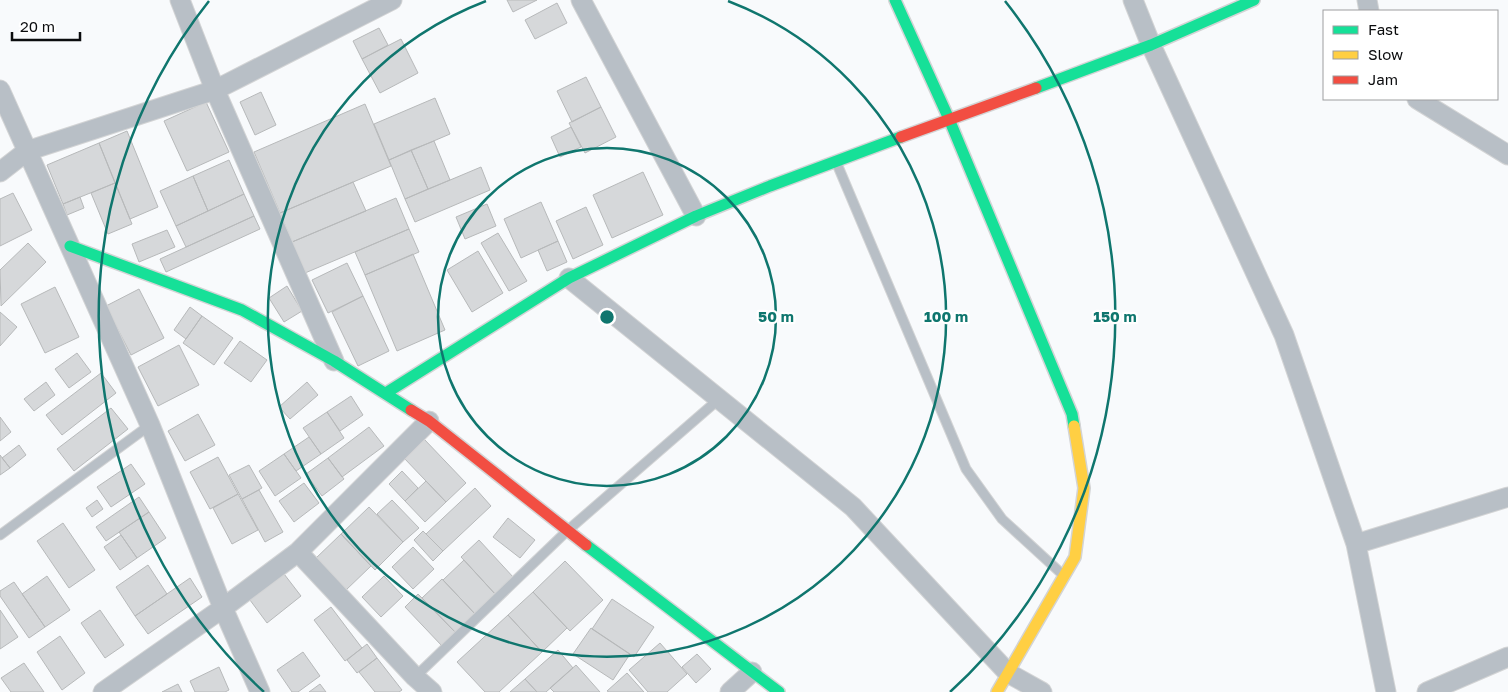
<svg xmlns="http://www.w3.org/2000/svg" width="1508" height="692" viewBox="0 0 1508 692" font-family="'Golos Text',sans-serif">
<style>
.building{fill:#d6d8da;stroke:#b7b9ba}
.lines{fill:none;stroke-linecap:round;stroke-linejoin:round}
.lane-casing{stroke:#d3d4d5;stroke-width:11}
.street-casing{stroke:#d3d4d5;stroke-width:21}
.fast-casing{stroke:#d3d4d5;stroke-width:14}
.slow-casing{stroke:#d3d4d5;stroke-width:14}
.jam-casing{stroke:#d3d4d5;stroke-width:14}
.lane{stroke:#b8bfc6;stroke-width:9}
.street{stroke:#b8bfc6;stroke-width:19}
.fast{stroke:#16e098;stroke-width:11}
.slow{stroke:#ffcf43;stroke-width:11}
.jam{stroke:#f24e42;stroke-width:11}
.ring{fill:none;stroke:#0f766e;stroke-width:2.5}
.centre{fill:#0f766e;stroke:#fff;stroke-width:2.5}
.ring-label{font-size:15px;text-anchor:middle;font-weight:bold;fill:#0f766e;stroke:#fff;stroke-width:4.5;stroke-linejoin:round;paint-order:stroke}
</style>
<rect width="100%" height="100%" fill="#f8fafc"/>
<path class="building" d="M507,0H537L513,12Z
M557,3L567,23L535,39L525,20Z
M379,28L388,45L362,59L353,41Z
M401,39L418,73L380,93L362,59Z
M586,77L601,107L572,122L557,91Z
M261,92L276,125L255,135L240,102Z
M435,98L450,134L389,160L374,124Z
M206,102L229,152L187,171L164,121Z
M365,104L391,166L280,213L254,152Z
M601,107L616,137L585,153L569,123Z
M571,127L581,147L560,157L551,137Z
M127,131L158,207L130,219L99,143Z
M434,141L450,180L428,189L411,150Z
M99,143L115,183L63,204L47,165Z
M411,150L428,189L405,199L389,160Z
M229,160L244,194L208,211L193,176Z
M481,167L490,190L415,222L405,199Z
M643,172L663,215L612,238L593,195Z
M193,176L208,211L176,226L160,191Z
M353,182L366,211L292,242L280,213Z
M115,183L132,224L108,234L91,193Z
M13,193L32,230L0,246V199Z
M244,194L254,216L186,247L176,226Z
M80,197L84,208L67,215L63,204Z
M396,198L409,229L305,273L292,242Z
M541,202L558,241L521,258L504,219Z
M487,204L496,226L465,239L456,217Z
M586,207L603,245L573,259L556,221Z
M254,216L260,229L166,272L160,259Z
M409,229L419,252L365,275L355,252Z
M167,230L175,247L139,262L132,244Z
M498,233L527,281L509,291L481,243Z
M558,241L567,262L547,271L538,250Z
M28,243L46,262L1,306L0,270Z
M478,251L503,293L472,312L447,270Z
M413,254L445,330L397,351L365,275Z
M347,263L363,296L328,313L312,280Z
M287,286L302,311L284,322L269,298Z
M55,287L79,337L45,353L21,304Z
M139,289L164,338L131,355L106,306Z
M363,296L389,351L358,366L332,312Z
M190,307L202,316L186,339L174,330Z
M0,312L17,327L0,346Z
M202,316L233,338L214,365L183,343Z
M240,341L267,360L251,382L224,363Z
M179,345L199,385L158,406L138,367Z
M77,353L91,372L69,388L55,369Z
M101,373L116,393L62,435L46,415Z
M46,382L55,395L34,411L24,399Z
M307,382L318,395L290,419L279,407Z
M351,396L363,415L340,431L327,412Z
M111,408L128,429L74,471L57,449Z
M327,412L344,438L321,454L303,428Z
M198,414L215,445L185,461L168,431Z
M0,417L11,432L0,441Z
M369,427L384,446L342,477L328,458Z
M309,437L321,454L296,471L284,454Z
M424,439L466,483L446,502L404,458Z
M19,445L26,455L10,468L2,458Z
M284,454L301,478L275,496L259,471Z
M0,455L10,468L0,475Z
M218,457L238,494L210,509L190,472Z
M328,458L344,479L322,496L306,474Z
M131,464L145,484L111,507L97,487Z
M249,465L262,488L242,499L229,475Z
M402,471L418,488L405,501L389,484Z
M426,481L446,502L425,522L405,501Z
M304,483L319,503L294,522L279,501Z
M475,488L491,506L443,551L426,534Z
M259,490L283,532L265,542L242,499Z
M238,494L258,530L232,544L213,508Z
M139,497L149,512L106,541L96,527Z
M97,500L103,509L92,517L86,508Z
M392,500L419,528L403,542L377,514Z
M369,507L403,542L375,570L341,534Z
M149,512L166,538L137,558L119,532Z
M508,518L535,540L520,558L493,537Z
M63,523L95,570L69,588L37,541Z
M423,531L443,551L433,561L414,540Z
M341,534L371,566L345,591L315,559Z
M121,535L137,558L120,570L104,547Z
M479,540L514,578L496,595L461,557Z
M413,547L434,569L413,589L392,567Z
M464,560L496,595L476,615L443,580Z
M565,561L603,600L570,631L533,592Z
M148,565L167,594L135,616L116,587Z
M281,570L301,596L267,623L247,596Z
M47,576L70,610L45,627L22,594Z
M384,576L403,596L381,617L362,597Z
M190,578L202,597L148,634L135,616Z
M442,579L476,615L456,633L422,598Z
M14,582L45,627L29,638L0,596V591Z
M533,592L567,628L542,652L508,615Z
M418,594L456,633L442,646L405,607Z
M612,599L654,627L634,657L592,629Z
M331,607L362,648L345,661L314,620Z
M0,610L18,637L0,649Z
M100,610L124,645L105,658L81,623Z
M508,615L542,652L499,692H485L457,662Z
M591,628L630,654L613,680L573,654Z
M60,636L85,673L62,690L37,652Z
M660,643L687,674L667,692H648L629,670Z
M367,644L377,658L357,673L347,660Z
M558,650L573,668L546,692H537L525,679Z
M303,652L320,676L298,692H292L277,670Z
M697,654L711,669L696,683L682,667Z
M377,658L402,690L399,692H375L359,672Z
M24,663L44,692H11L1,678Z
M576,665L600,692H554L550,688Z
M219,667L229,690L225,692H195L190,681Z
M627,673L644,692H609L607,691Z
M525,679L537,692H510Z
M178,684L182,692H162Z
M320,684L326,692H309Z"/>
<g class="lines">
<g class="lane-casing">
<path id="lane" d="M837,164L966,469L1002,519L1062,574
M0,535L150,425
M415,677L567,531L719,399"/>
</g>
<g class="street-casing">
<path id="street" d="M180,0L215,90L334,361
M581,0L696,216
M1133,0L1151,45L1284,335L1356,544L1386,692
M1367,0L1369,11
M0,90L150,425L223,608L260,692
M1417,99L1508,155
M0,172L27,151L215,90L392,0
M569,278L853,507L1008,673L1042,692
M1356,544L1508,497
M298,552L415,677L432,692
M103,692L223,608L298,552L429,421
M730,692L752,672
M1427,692L1508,657"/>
</g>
<g class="fast-casing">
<path id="fast" d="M895,0L949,119L1072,414L1074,426
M1036,88L1151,45L1254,0
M70,246L242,310L334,361L411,410
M386,393L569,278L696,216L770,186L901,137
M586,545L779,692"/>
</g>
<g class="slow-casing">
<path id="slow" d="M997,692L1075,557L1084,488L1074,426"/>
</g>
<g class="jam-casing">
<path id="jam" d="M901,137L1036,88
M411,410L429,421L586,545"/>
</g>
<use href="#lane" class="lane"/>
<use href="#street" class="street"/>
<use href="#fast" class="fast"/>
<use href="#slow" class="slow"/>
<use href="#jam" class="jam"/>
</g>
<g class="ring">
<circle cx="607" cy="317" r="169"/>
<path d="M728 1A339 339 0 1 1 486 1"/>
<path d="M264 692A508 508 0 0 1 209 1M1005 1A508 508 0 0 1 950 692"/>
</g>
<circle cx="607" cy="317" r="8" class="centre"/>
<g class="ring-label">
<text x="776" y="322">50 m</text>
<text x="946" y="322">100 m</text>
<text x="1115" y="322">150 m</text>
</g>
<rect x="1323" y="10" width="175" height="90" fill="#ffffff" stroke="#9d9e9f"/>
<rect x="1333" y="26" width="25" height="8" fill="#16e098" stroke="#9d9e9f"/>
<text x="1368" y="35" font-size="15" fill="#0b0c0e">Fast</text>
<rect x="1333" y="51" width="25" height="8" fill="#ffcf43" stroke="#9d9e9f"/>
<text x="1368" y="60" font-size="15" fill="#0b0c0e">Slow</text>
<rect x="1333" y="76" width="25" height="8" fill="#f24e42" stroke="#9d9e9f"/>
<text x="1368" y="85" font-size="15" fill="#0b0c0e">Jam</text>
<path d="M12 32v8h68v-8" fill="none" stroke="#0b0c0e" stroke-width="2.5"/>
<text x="20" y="32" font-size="15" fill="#0b0c0e" stroke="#ffffff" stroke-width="4" paint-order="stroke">20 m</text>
</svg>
